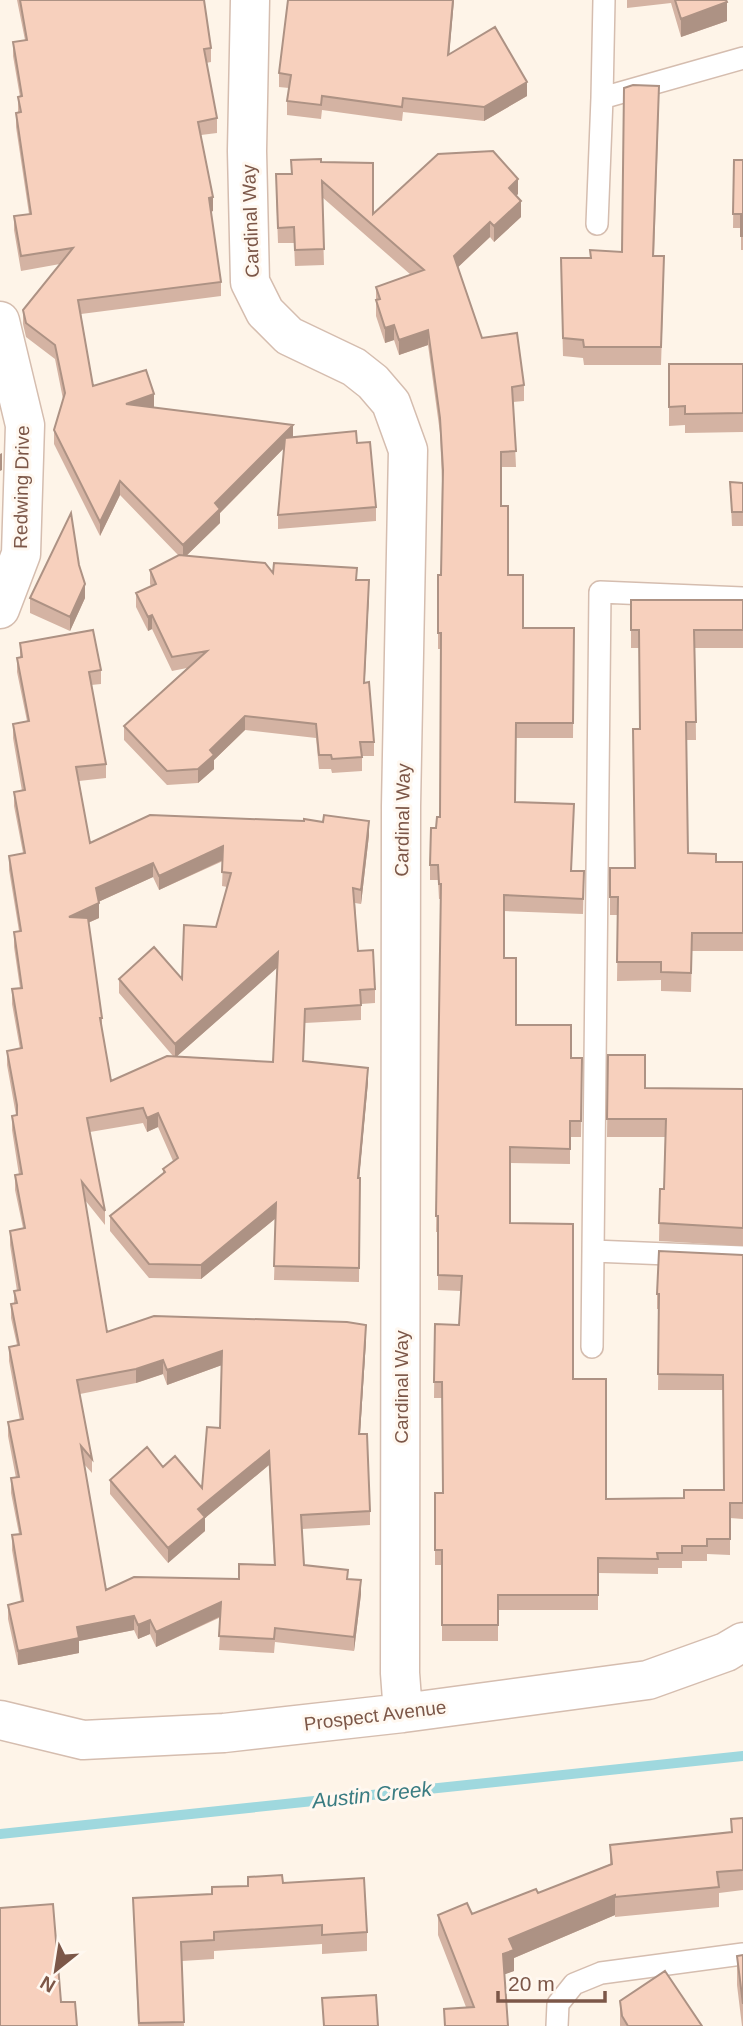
<svg xmlns="http://www.w3.org/2000/svg" width="743" height="2026" viewBox="0 0 743 2026" font-family="Helvetica,sans-serif">
<style>
.lines{fill:none;stroke-linecap:round;stroke-linejoin:round}
.stream{stroke:#9fd8de;stroke-width:10}
.lane-casing{stroke:#d5bdaf;stroke-width:24}
.street-casing{stroke:#d5bdaf;stroke-width:41}
.lane{stroke:#fff;stroke-width:21}
.street{stroke:#fff;stroke-width:38}
.wall{fill:#d4b3a3;fill-rule:evenodd}
.shaded-wall{fill:#ad9284}
.building{fill:#f7d0bd;stroke:#ad9284;stroke-width:2;fill-rule:evenodd}
.labels{text-anchor:middle;stroke-width:6;stroke-linejoin:round;paint-order:stroke}
.street-label{font-size:19px;fill:#7c5748;stroke:#fff8f0}
.water-label{font-size:21px;font-style:italic;fill:#3a7c82;stroke:#fff8f0}
</style>
<rect width="100%" height="100%" fill="#fef4e8"/>
<g class="lines">
<path class="stream" d="M0,1834L743,1756"/>
<g class="lane-casing">
<path id="lane" d="M604,0L602,98L743,58
M597,224L602,98
M593,1251L743,1257
M592,1347L600,592L743,598
M557,2026L558,2004L574,1984L601,1973L743,1954"/>
</g>
<g class="street-casing">
<path id="street" d="M250,0L247,151L250,282L265,312L289,336L354,367L373,382L391,403L408,450L401,806L400,1673L403,1713
M0,321L25,425L21,554L0,609
M0,1720L83,1740L224,1733L403,1713L648,1680L726,1652L743,1642"/>
</g>
<use href="#lane" class="lane"/>
<use href="#street" class="street"/>
</g>
<path class="wall" d="M17,0H204L211,48V62L206,63L217,118V133L201,135L213,211L211,212L221,282V296L81,314L93,386L154,407L293,438L357,443L376,507V521L278,529V515L284,448L220,513V523L186,556L273,573L357,580L369,594L364,683L374,742V756H362V771L332,773L331,769H319L316,738L245,730L214,760V769L198,783L167,785L124,740V726L187,668L172,671L152,629L148,631L136,607V593L151,586L150,584V570L179,556L120,495L100,536L54,444V430L63,399L55,359L26,337L23,324V310L60,264L21,271L14,230V216L29,214L16,127V113L18,112V97H20L13,56V42L25,40Z
M627,0H726L727,21L681,37L671,3L627,8Z
M449,54L527,96L484,121L403,112L402,121L322,110L321,119L287,115V101L289,88L279,87V73Z
M659,104L654,256L664,274L661,365H584L583,358L563,356L561,275L590,258V250L622,252Z
M734,160H743V250H741V228H733Z
M321,162L373,214L518,194L516,196L521,217L494,242L490,237L458,267L482,338L524,385V401L513,402L516,467H501V506L508,575L523,628H574L573,738H516L515,802L572,871H584L583,914L504,911V958L516,1025L571,1058H582L581,1137H570V1164L510,1163V1223L573,1379L606,1499L684,1498L724,1490L723,1390H658L659,1309H657V1294L743,1255V1519L730,1518V1555L707,1554V1561H682V1568H658V1574L598,1573V1610H498V1641H442V1565H435V1493H443L442,1398H434L435,1324L459,1325L461,1291L438,1290V1232H436L441,899H439L438,880H430V865L436,828L440,817L441,649H438V575H441L442,481L440,433L428,345L399,355L394,340L385,343L376,316V287L411,275L322,197L324,265L295,266L294,243H278L276,190Z
M669,364H743V432L685,433V425L669,426Z
M730,482L743,483V526H732Z
M30,598H85L70,631L30,613Z
M631,600H743V648H695L696,740H686L688,853L716,862H743V951H692L691,992L661,991V980L617,981L618,915H610V868H635L640,729L639,648H631Z
M20,643L101,670V684L91,685L106,764V778L79,781L90,843L369,835L361,904L355,903L358,951L375,989V1003L361,1004V1020L305,1023L303,1062L368,1082L359,1178H360L359,1282L274,1280L276,1218L201,1279L149,1278L110,1231V1216L163,1173V1169L173,1161L158,1127L147,1132L143,1123L90,1132L105,1211V1225L85,1200L107,1332L366,1340L360,1434L370,1511V1525L302,1529L304,1565L348,1579L361,1594L354,1651L275,1642L274,1653L219,1650L221,1617L156,1647L150,1634L138,1639L134,1630L79,1641V1653L18,1665L8,1619V1605L21,1602L12,1550V1535L19,1534L11,1493V1478H16L8,1436V1422L20,1420L9,1361V1347L17,1345L11,1318V1304L14,1303V1291H17L10,1245V1231L23,1228L15,1190V1175H19L12,1130V1116L16,1115L7,1065V1051L20,1049L12,1004V989L20,988L14,947V932L19,931L9,870V856L23,853L14,806V792L22,791L13,738V724L27,721L17,672V658L20,657ZM223,861L222,886L227,887L216,927L182,979H119V993L173,1056L111,1081L102,1032V1018L88,923L99,918L98,902L153,877L159,890ZM277,967L273,1062L177,1056L252,990ZM222,1365L220,1428L202,1488L163,1467L110,1480V1494L168,1563L205,1531V1518L269,1465L274,1565L239,1579L106,1590L84,1464L92,1473V1459L80,1394L136,1383L163,1374L167,1385Z
M608,1055L645,1088L743,1089V1246L659,1241L660,1189H664L665,1137H607Z
M743,1818V1890L719,1893V1907L615,1917V1915L514,1958V1971L504,1974L508,2026H444V2009L466,2007L438,1935V1915L472,1914L538,1893L610,1864V1845L731,1832V1819Z
M283,1883L367,1932V1951L322,1954V1944L214,1951V1959L182,1961L184,2026H138L133,1898L212,1894L248,1886Z
M743,1955V2026H742L737,1985V1956Z
M620,2001L702,2026H620Z"/>
<path class="shaded-wall" d="M453,0H454L448,69V55Z
M727,2V21L681,37V19Z
M527,82V96L484,121V107Z
M518,179V194L509,203V188Z
M213,197V211L209,212V198Z
M521,201V217L494,242V226Z
M490,222V237L454,271V256Z
M394,325V340L385,343V328Z
M428,330V345L399,355V340Z
M154,394V409L126,404Z
M293,425V439L220,513V523L183,559V545L215,503Z
M2,453V470L0,471V454Z
M120,481V495L100,536V522Z
M369,580V594L364,697V683Z
M85,584V598L70,631V617Z
M152,615V629L148,631V617Z
M245,716V730L214,760V769L198,783V769L210,750Z
M369,821V835L361,904V890Z
M223,846V860L159,890V876Z
M153,863V877L96,903V888Z
M99,903V918L69,931V917Z
M278,952V967L175,1058V1044Z
M368,1068V1082L358,1192V1178Z
M158,1113V1127L147,1132V1118Z
M276,1203V1218L201,1279V1265Z
M366,1325V1340L359,1448V1434Z
M222,1351V1365L167,1385V1370Z
M163,1360V1374L136,1383V1369Z
M269,1451V1465L205,1518V1531L168,1563V1548L198,1509Z
M361,1580V1594L354,1651V1637Z
M221,1602V1616L156,1647V1632Z
M134,1616V1630L79,1641V1653L18,1665V1651L77,1627Z
M150,1620V1634L138,1639V1625Z
M615,1895V1915L514,1958V1971L503,1975V1954L509,1939Z"/>
<path class="building" d="M20,0H204L211,48L204,49L217,118L198,122L213,197L209,198L221,282L78,300L93,386L146,370L154,394L126,404L293,425L215,503L220,509L183,545L120,481L100,522L54,430L65,393L55,345L26,323L23,310L73,248L21,256L14,216L31,214L16,113L21,112L18,97L22,96L13,42L27,40Z
M288,0H453L448,55L495,27L527,82L484,107L403,98L402,107L322,96L321,105L287,101L291,75L279,73Z
M675,0H726L727,2L681,19Z
M633,85L659,86L653,256H664L661,347H584L583,340L563,338L561,258H591L590,250L622,252L624,88Z
M493,151L518,179L509,188L521,201L494,226L490,222L454,256L482,338L517,333L524,385L512,387L516,451L501,452V506H508V575H523V628H574L573,723H516L515,802L574,804L571,871H584L583,899L504,895V958H516V1025H571V1058H582L581,1121H570V1149L510,1147V1223L573,1224V1379H606V1499L684,1498V1490H724L723,1375L658,1374L659,1294H657L659,1251L743,1255V1503H730V1539H707V1546H682V1553H657L658,1559L598,1558V1595H498V1625H442V1550H435V1493H443L442,1382H434L435,1324L459,1325L462,1276L438,1275V1216H436L441,884H439L438,865H430L431,828H436L437,817H440L441,633H438V575H441L443,470L440,418L428,330L399,340L394,325L385,328L376,300L380,299L376,287L424,270L322,181L324,249L295,250L294,227L278,228L276,174H292L291,160L321,159V162L373,163V214L438,154Z
M734,160H743V236H741V214H733Z
M669,364H743V413L685,414V406L669,407Z
M356,431L357,443L370,442L376,507L278,515L285,438Z
M730,482L743,483V512H732Z
M71,513L79,565L85,584L70,617L30,598Z
M179,555L265,563L273,573L274,563L357,568L356,580H369L364,683L369,682L374,742H360L362,757L332,759L331,755H319L316,724L245,716L210,750L214,755L198,769L167,771L124,726L207,651L172,657L152,615L148,617L136,593L156,584L150,570Z
M631,600H743V630H694L696,722H686L688,853L716,854V862H743V933H692L691,973L661,972V962H617L618,897H610V868H635L633,729H640L639,630H631Z
M93,630L101,670L89,672L106,764L76,767L90,843L150,815L304,821V819L323,822L324,815L369,821L361,890L353,888L358,951L373,950L375,989L360,990L361,1005L305,1009L303,1061L368,1068L358,1178H360L359,1268L274,1266L276,1203L201,1265L149,1264L110,1216L165,1172L163,1169L178,1158L158,1113L147,1118L143,1108L87,1118L105,1211L82,1182L107,1332L154,1316L347,1322L366,1325L359,1434H367L370,1511L301,1515L304,1565L348,1570L347,1579L361,1580L354,1637L275,1628L274,1639L219,1636L221,1602L156,1632L150,1620L138,1625L134,1616L77,1627L79,1638L18,1651L8,1605L23,1601L12,1535L21,1534L11,1478L19,1477L8,1422L23,1419L9,1347L19,1345L11,1304L17,1303L14,1291L20,1290L10,1231L25,1228L15,1175L22,1174L12,1116L17,1115V1105L7,1051L22,1048L12,989L22,988L14,932L21,931L9,856L25,853L14,792L25,790L13,724L29,721L17,658L22,657L20,643ZM223,846L222,872L231,873L216,927L184,925L182,979L154,947L119,979L175,1044L278,952L273,1062L167,1056L111,1081L100,1018H102L88,918L69,917L99,903L96,888L153,863L159,876ZM222,1351L220,1428L207,1427L202,1488L175,1456L163,1467L147,1447L110,1480L168,1548L205,1517L198,1509L269,1451L275,1565L239,1564V1579L134,1577L106,1590L81,1446L92,1459L77,1380L136,1369L163,1360L167,1370Z
M608,1055H645V1088L743,1089V1228L659,1223L660,1189H664L666,1119H607Z
M743,1818V1870L717,1872L719,1887L615,1897V1895L509,1939L514,1950L503,1954L508,2026H445L444,2009L474,2007L438,1915L467,1903L472,1914L536,1889L538,1893L612,1864L610,1845L732,1832L731,1819Z
M282,1875L283,1883L364,1878L367,1932L322,1935V1925L214,1932V1940L181,1942L184,2022L139,2023L133,1898L212,1894V1887L248,1886V1877Z
M53,1904L61,2002H75L77,2026H0V1908Z
M743,1955V2004L737,1956Z
M665,1971L702,2026H628L622,2016L620,2001Z
M376,1995L378,2026H324L322,1998Z"/>
<g class="labels">
<g class="street-label">
<text transform="translate(250 221) rotate(-92)" y="7">Cardinal Way</text>
<text transform="translate(21 487) rotate(-89)" y="7">Redwing Drive</text>
<text transform="translate(402 820) rotate(-89)" y="7">Cardinal Way</text>
<text transform="translate(401 1387) rotate(-90)" y="7">Cardinal Way</text>
<text transform="translate(375 1715) rotate(-7)" y="7">Prospect Avenue</text>
</g>
<g class="water-label">
<text transform="translate(372 1795) rotate(-6)" y="7">Austin Creek</text>
</g>
</g>
<g transform="translate(56 1970) rotate(210)" stroke="#fff8f0" stroke-width="5" paint-order="stroke">
<path d="M0-5L12 26L0 18L-12 26Z" fill="#7c5748"/>
<text y="-10" font-size="19" font-weight="bold" text-anchor="middle" fill="#7c5748">N</text>
</g>
<path d="M498 1991v10h107v-10" fill="none" stroke="#7c5748" stroke-width="3.5"/>
<text x="508" y="1991" font-size="21" fill="#7c5748" stroke="#fff8f0" stroke-width="5" paint-order="stroke">20 m</text>
</svg>
